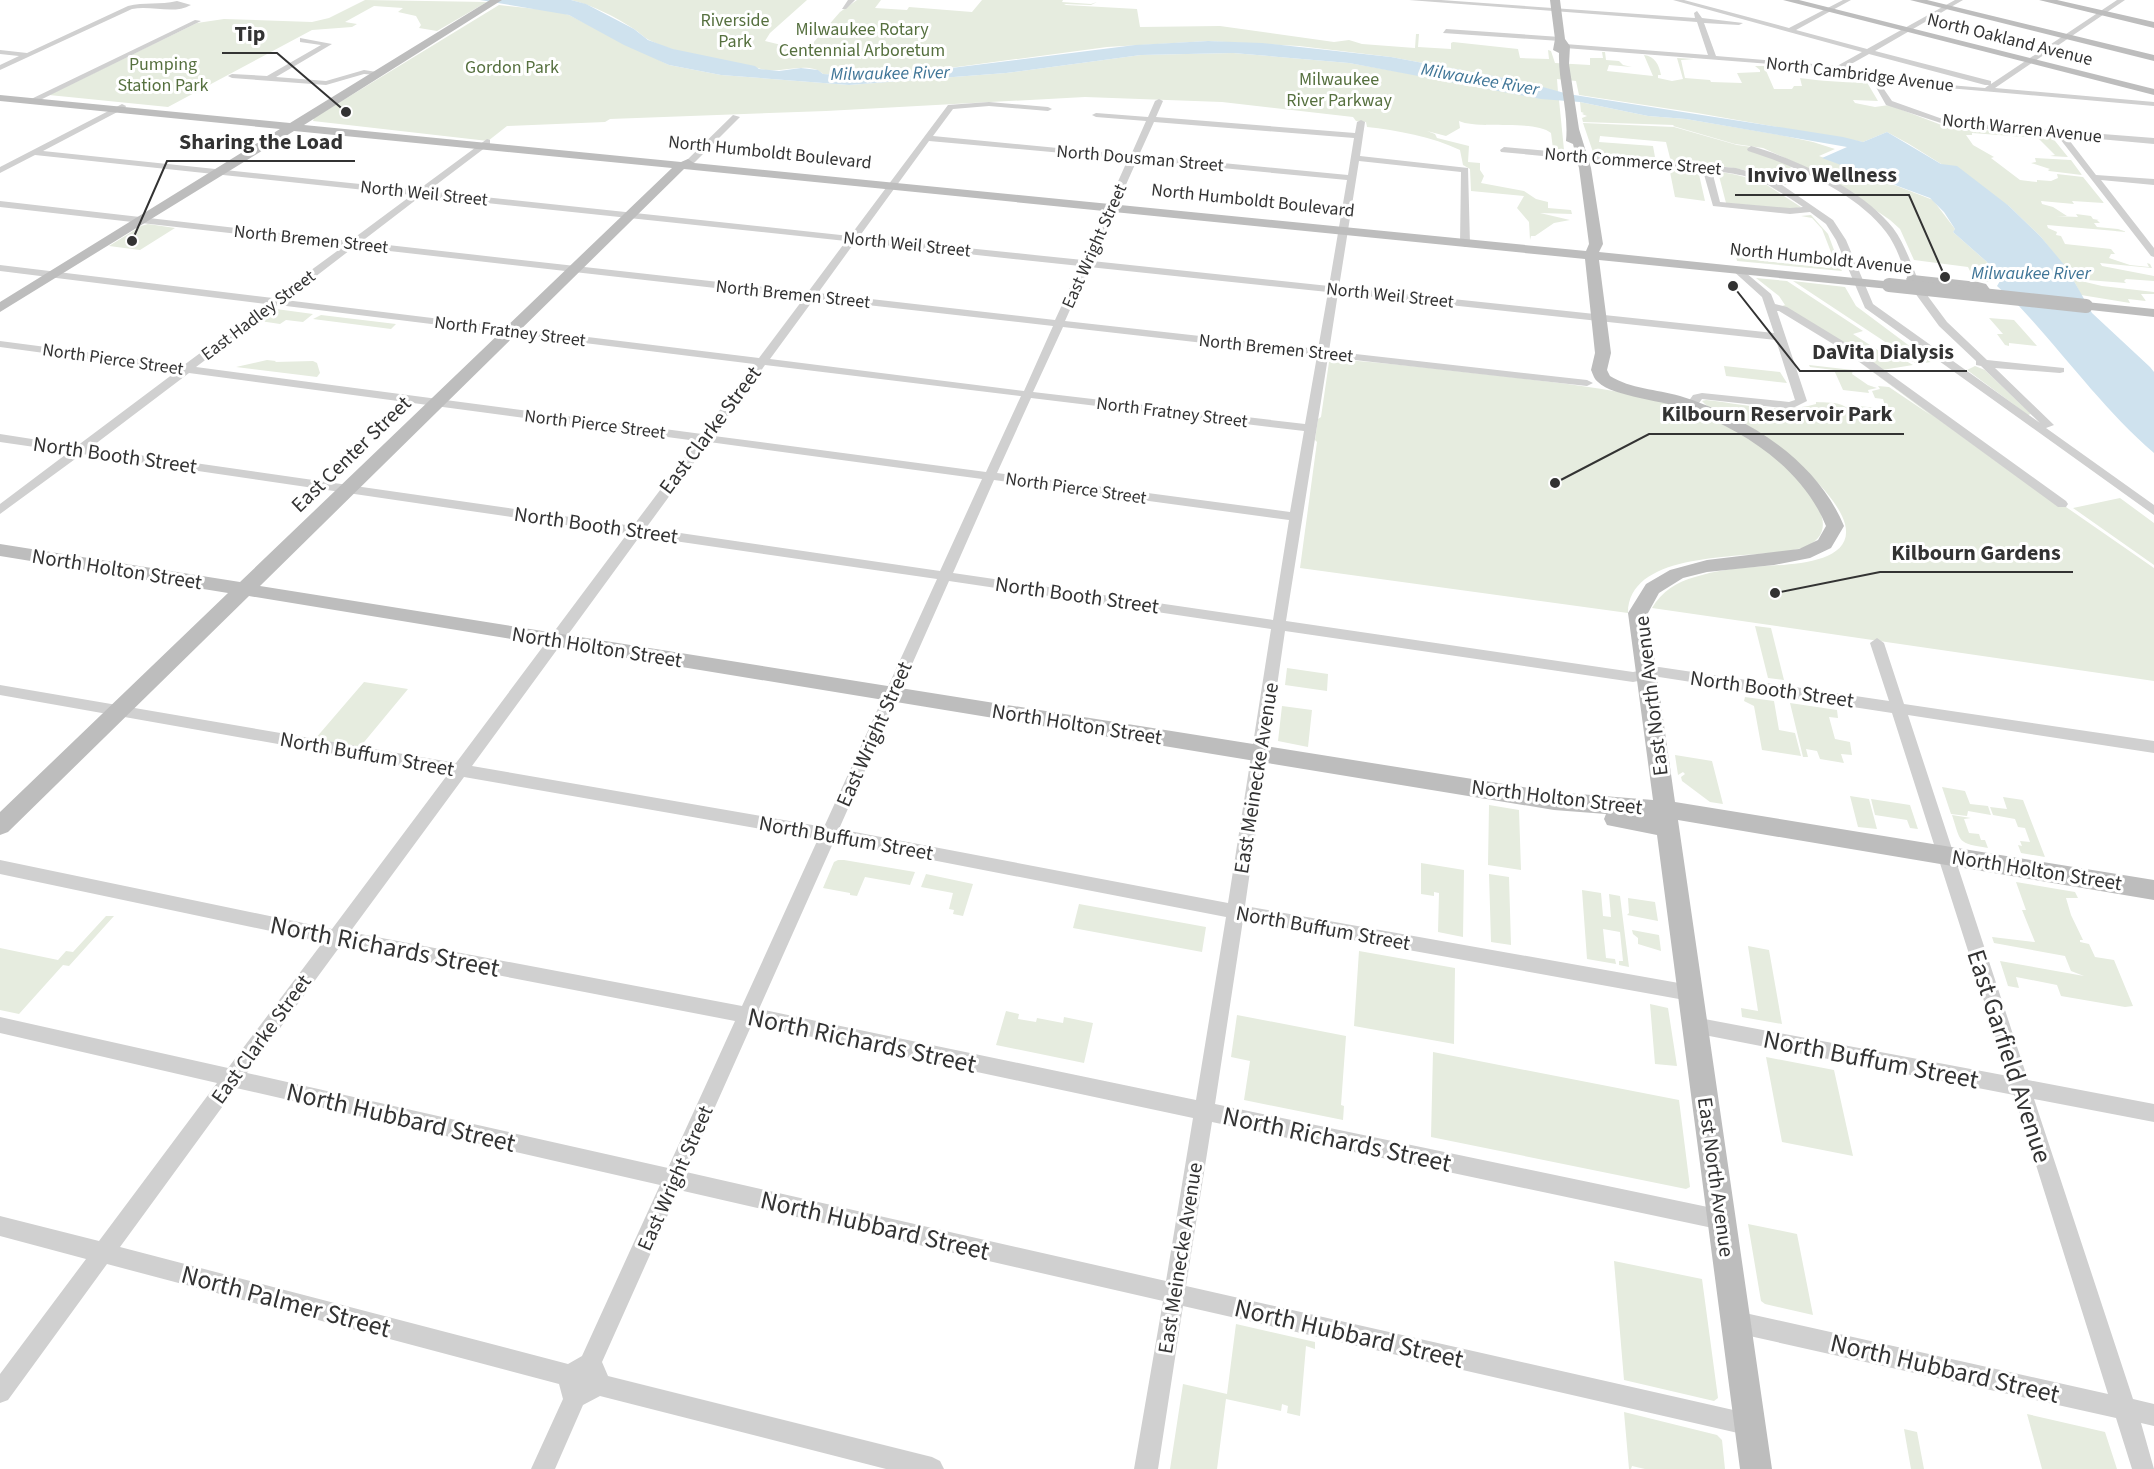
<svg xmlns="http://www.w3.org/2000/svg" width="2154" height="1469" viewBox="0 0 2154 1469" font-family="'Source Sans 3',sans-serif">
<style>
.green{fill:#e6ecdf}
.water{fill:#cfe2ee}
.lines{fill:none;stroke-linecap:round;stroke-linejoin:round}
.street{fill:#d0d0d0;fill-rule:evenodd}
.secondary{fill:#bdbdbd;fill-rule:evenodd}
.secondary-bridge{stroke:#bdbdbd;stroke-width:14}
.labels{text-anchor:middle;stroke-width:6;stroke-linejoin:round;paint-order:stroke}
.far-park-label{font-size:18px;fill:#56703f;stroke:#fff}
.far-street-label{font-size:18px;fill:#333;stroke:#fff}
.far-water-label{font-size:18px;font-style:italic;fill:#3f7597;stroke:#fff}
.street-label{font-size:21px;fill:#333;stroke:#fff}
.near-street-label{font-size:26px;fill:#333;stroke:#fff}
.leader{fill:none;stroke:#333;stroke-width:2}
.callout-dot{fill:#333;stroke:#fff;stroke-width:2}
.callout-label{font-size:22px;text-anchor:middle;font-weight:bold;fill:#333;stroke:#fff;stroke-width:6;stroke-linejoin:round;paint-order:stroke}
</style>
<rect width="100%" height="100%" fill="#fff"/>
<path class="green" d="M365,0L487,2L437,31L419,28L421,25L416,16L398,12L403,8L374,6L345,22L357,24L352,27L312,30L168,107L49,95L197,23L224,19L312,22L329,18Z
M571,0H807L770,33L765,41L806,51L840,12L857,0H881L875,8L907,10L909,7L972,12L982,0H1063L1062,2L1091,4L1097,2L1091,5L1064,4L1066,5L1137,9L1140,27L1220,26L1334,42L1349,40L1362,44L1415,48L1416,34H1419L1418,47L1451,49V43L1453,42L1518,49L1520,58L1549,59L1548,50L1551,51L1555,63L1590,65V58H1603L1602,52H1605L1606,60L1619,61L1623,65L1632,67L1609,65L1607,71L1653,76L1644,55C1655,56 1659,65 1661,75H1658V78L1672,81L1683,79L1677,58L1694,59L1681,60L1685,78L1710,80L1711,82L1742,83L1737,73L1760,72V70L1755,66H1764L1774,89H1792L1794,86H1802L1800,78C1822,81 1840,82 1864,83L1860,77L1865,79L1878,101L1853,100L1855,103L1875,107L1889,105L1952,129L1951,127L2051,136L2068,157L2050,156L2055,155L2038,138L1972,133V135H1966L1973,145L1994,157L1991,158L2020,180L2037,182V180L2051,181L2058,178L2057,174L2083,177L2104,203L2072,201L2074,204L2041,201L2042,204L2053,207L2067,216H2056L2078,217L2076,214L2091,216L2093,219L2099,220H2097L2100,223H2094L2097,227L2118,229L2127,232L2047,225L2048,228L2057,232L2056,235L2061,236L2065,244L2111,249L2115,254H2111L2109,258L2130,265L2149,267L2147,263L2150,264L2152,268L2100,263L2102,266L2154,276V281L2126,279L2124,281L2126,283L2087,280L2071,275L2041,237L2009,206L1909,144L1887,132L1863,142L1697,113L1579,95L1576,81L1557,79L1558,92L1525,82L1391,57L1299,46L1208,41L1107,47L927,71H844L841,75L823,74C808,60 780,75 761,69C725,58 683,57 649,40C643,37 639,32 634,29C615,17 593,5 571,0Z
M499,5L555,11L569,15L669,65L721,75L849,85L1006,73L1141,55L1233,53L1349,63L1559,100L1564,150L1553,149L1551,133C1535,119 1479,130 1459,121L1460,128L1446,136L1427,131L1435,134L1437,138L1469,146L1468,162L1480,163V170L1484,176L1481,183L1524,191L1536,199L1548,202V208L1571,210L1572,214L1540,213L1570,220L1554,223L1535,236H1531L1530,240L1529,222L1517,208L1524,196L1471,191L1470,169L1463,165L1460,150C1433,137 1396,130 1367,127L1366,122L1356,121L1353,117L1222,102L1085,97L826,111L610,119L605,122L507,126L488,141L313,121L314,118Z
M1580,102L1648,116L1686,119L1780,135L1813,142L1835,149L1819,156L1933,200L1955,229L1953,232L1987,262L1986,268L1996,281H1993L1978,266H1973L1989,282L1975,281L1968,267L1914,260L1900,229L1890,220L1829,178L1763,148L1735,144L1673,126L1674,125L1583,122L1582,118L1587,116L1582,114L1584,113L1581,112Z
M1583,123L1674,127L1737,145L1752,147L1792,167L1769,176L1770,177L1792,168L1804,173L1786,174L1787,176L1779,178L1789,184L1785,185L1774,178L1782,185C1748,164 1708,166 1671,162L1666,142L1600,136L1599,142L1653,146L1655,157L1594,155Z
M2035,158L2071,160L2082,175L2049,171L2048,170L2050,169L2031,163L2036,162Z
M1667,167L1698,170L1705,201L1675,197L1670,172L1666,171Z
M1718,172C1750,175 1775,187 1801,204L1762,182L1801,207L1792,209L1726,203Z
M1811,215L1828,234L1842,271L1737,261L1734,247H1742L1736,248L1738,255L1744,256L1746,259L1830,268V265H1836L1822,229L1812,218L1801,216Z
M148,224L175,228L140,250L109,246L141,226Z
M1756,278L1787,281L1863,331L1853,334L1893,360L1908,357L1793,281L1845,287L1856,306L1931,362L1918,364L1907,359L1906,361L1913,365L1882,370L1782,306L1785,305L1779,296Z
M2073,279L2102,286L2154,292V294H2141L2146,301L2128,299L2130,303L2081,295Z
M276,309L313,314L303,322L286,320L280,324L260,321Z
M321,315L396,324L391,329L313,319Z
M1989,318L2014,320L2037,346L2009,343V346L2005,345L1997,334H2003Z
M1846,352L2059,507H2066L2154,568V681L1652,608C1662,591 1677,582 1695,577C1714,571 1734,568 1754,567C1779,564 1856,567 1845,524C1836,490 1772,439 1742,422C1730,416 1710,411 1702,401L1706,400C1742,404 1783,414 1816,404V402C1826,403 1835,401 1846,407L1850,405L1886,409L1883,399L1875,398L1872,391L1880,389L1878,386L1889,387L1932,416Z
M1334,359C1389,363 1445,370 1501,376C1612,389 1751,399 1817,506C1828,524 1824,541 1802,548C1762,561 1629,545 1628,613L1300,568L1317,442L1315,440L1318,419L1321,417L1329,362Z
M267,360L276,361L275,362L313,361L317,363L320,373L317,377L236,367Z
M1809,365L1853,370L1852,374L1868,385L1877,388L1868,390L1869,393L1843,390L1834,370L1810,367Z
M1724,366L1780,372L1787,383L1726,376Z
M1975,366L1985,370L2031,414L2028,415L1967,370Z
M2120,498L2154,523V565L2073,508Z
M1755,626L1771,628L1784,680L1768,678Z
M1287,668L1328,674L1327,691L1285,685Z
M364,682L408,689L360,747L315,739Z
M1745,697L1774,701L1779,730L1795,733L1801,756L1762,750L1754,706L1744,701Z
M1790,703L1837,710L1838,718L1829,717L1835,739L1850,742L1852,755L1841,754L1844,763L1820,759L1817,751L1806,749L1808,757H1803Z
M1282,706L1312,710L1308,747L1278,741Z
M1675,755L1712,761L1723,804L1710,802L1682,781L1681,777L1685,774L1683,772L1678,775Z
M1942,787L1965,791L1970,804L1988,806L1991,815L1968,811L1967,816L1951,814Z
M1850,796L1869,799L1877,829L1858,827Z
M2003,797L2023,800L2045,857L2021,853L2018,845L2022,846L2020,841L2030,842L2025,828L2018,827L2015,819L1993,815L1990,807L2007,809Z
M1871,799L1910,805L1918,829L1910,828L1907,820L1875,815Z
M1489,805L1519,810L1521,870L1488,865Z
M1952,815L1971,818L1964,819L1969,833L1979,834L1981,840H1985L1988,848C1957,843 1961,843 1952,815Z
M838,860H844L915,872L910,885L865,877L857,896L850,895V893L823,888L834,862Z
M1421,863L1464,870L1463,937L1438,932L1439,893L1434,892V896L1421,894Z
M926,874L973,884L963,916L953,914L954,910L949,909L953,893L921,887Z
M1489,874L1509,877L1511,945L1491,942Z
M2016,882L2075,892L2078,898H2066L2071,915L2083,940H2080V942L2089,944L2095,957L2114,960L2133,1006L2125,1007L2061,996L2057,985L2016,977L2019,988L2008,986L2000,961L2084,976L2071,971L2065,956L1994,943L1992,937L2035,942L2022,910H2026Z
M1582,890L1601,893L1603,916L1611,917L1609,894L1620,896L1629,967L1619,965V961H1623L1620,932L1603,929L1606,958L1615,959L1616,964L1587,959Z
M1628,898L1655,902L1658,921L1627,915L1629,913Z
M1079,904L1206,927L1202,952L1073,928Z
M106,916H114L69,966L63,965L19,1014L0,1010V948L58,960L66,951L73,952Z
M1632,930L1659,935L1661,951L1638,944V938L1633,934Z
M1748,946L1769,950L1782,1024L1742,1017L1741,1008L1758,1011Z
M1359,951L1455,968L1454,1044L1354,1026Z
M1650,1004L1668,1008L1677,1066L1655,1064Z
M1006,1011L1019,1014L1018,1019L1036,1022L1037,1018L1063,1023L1064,1017L1093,1023L1084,1063L996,1045Z
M1237,1015L1346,1036L1341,1105L1344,1106L1343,1120L1244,1100L1250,1061L1231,1057Z
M1433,1052L1679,1100L1690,1187L1686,1189L1431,1137Z
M1766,1057L1834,1070L1853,1156L1782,1142Z
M1748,1224L1797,1234L1813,1315L1765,1304L1761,1301Z
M1614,1261L1702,1279L1718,1398L1714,1401L1624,1380Z
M1236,1324L1315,1342V1349L1306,1346L1300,1416L1287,1413L1288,1406L1282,1404L1281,1411L1226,1399L1217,1469H1170L1183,1384L1227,1394Z
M1624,1412L1717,1435L1722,1440L1725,1469H1645L1632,1466L1631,1469H1629Z
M2027,1414L2105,1432L2117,1469H2042Z
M1904,1429L1917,1432L1924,1469H1911Z"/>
<path class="water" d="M480,0H571L586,4L634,29L648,40L673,49L755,66L759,69L779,71L801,68L818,70L823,74L841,75L844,71H927L1135,45L1208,41L1262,43L1391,57L1525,82L1568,94L1843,137L1863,142L1887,132L1941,164L1957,166L2009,206L2041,237L2066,267L2092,313L2150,367L2154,372V453C2103,409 2064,354 2018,305C2012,298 2004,293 1997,286L2000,281L1986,266L1985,264H1988L1987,262L1953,232L1955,229L1944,212L1930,198L1822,158L1847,147L1686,119L1648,116L1580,102L1541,99L1349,63L1233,53L1141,55L1006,73L849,85L721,75L669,65L624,45L569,15Z"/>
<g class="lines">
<path class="street" d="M848,0H855L846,9H842Z
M1409,0H1441L1695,18L1694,13L1697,11L1702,18L1743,23L1739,25L1704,23L1716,56L1837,66L1862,52L1673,0H1684L1789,28L1843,0H1851L1796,30L1867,49L1955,0H1963L1875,51L1991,81V84L2117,0H2125L1995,88L2154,102V106L1879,82L1892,101L1951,122L2154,138V144L2066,136L2096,175L2154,179V185L2101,180L2154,248V257L2151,256L2057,135L1950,126L1886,105L1872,80L1833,69L1565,48L1561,46L1565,44L1708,55L1697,22ZM1869,54L1985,85H1989L1985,88L1889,80L1844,68Z
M177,1L191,5C173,15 152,5 132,9L0,70V65L19,56L0,54V50L27,53L128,6C144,2 160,5 177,1Z
M195,20L201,21L34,103L27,101Z
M1446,29L1560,37L1564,39L1560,41L1443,33Z
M300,38L332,44L276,77L326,81L364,70L383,73L379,75L364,74L326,85L232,78L228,76L232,74L267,76L321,45L300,42Z
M1159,99L1163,101L1156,117L1355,133L1357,122L1361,120L1365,122L1360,156L1468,168L1470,244L1465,247L1460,244L1461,172L1359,161L1339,287L1774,333L1762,297L1731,269L1739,267L1771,294L1775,304L1787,307L1851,346L2066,501L2068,504L2066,507H2058L1843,350L1779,311H1777L1807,401L1791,409L1702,399L1696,407L1692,408L1686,405L1693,395L1702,393L1789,402L1795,400L1776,340L1338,293L1329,351L1587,380L1593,383L1587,386L1328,357L1286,621L1633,672L1659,667L1889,701L1870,643L1877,638L1884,643L1904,704L2154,741V753L1908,715L2028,1080L2154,1104V1122L2034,1099L2133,1399L2154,1404V1426L2141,1423L2154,1469H2132L2116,1418L1736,1333L1728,1330L1725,1322L1728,1314L1736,1311L2108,1394L2014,1095L1694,1033L1688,1031L1685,1025L1688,1019L1694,1017L2008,1076L1892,713L1659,677L1633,682L1285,631L1245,906L1690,985L1696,987L1699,993L1696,999L1690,1001L1243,920L1215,1104L1722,1210L1729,1213L1732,1220L1729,1227L1722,1230L1212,1122L1186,1286L1751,1414L1759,1417L1762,1425L1759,1433L1751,1436L1183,1306L1158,1469H1134L1163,1301L679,1190L602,1362L608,1376L932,1457L940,1461L944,1469H886L600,1396L583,1405L555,1469H531L563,1399L559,1384L107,1264L8,1400L0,1403V1374L86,1259L0,1236V1216L99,1241L217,1083L0,1033V1017L228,1068L323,942L0,874V860L332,929L448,774L0,695V685L456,763L627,534L82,454L0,514V504L69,452L0,442V434L77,446L177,371L0,347V341L184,365L266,304L0,271V265L273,298L344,246L0,207V201L350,241L412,195L35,155L0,173V167L122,104L126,106L125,108L43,151L418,190L487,139L490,140V144L428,191L850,236L948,105L989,102L1048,107L1052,109L1048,111L989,106L953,109L933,136L1131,155L1146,121L1096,117L1092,115L1096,113L1148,117L1155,101ZM1154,122L1354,138L1348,175L1139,155ZM929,141L1128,159L1083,260L859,237ZM1137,160L1347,180L1329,286L1092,261ZM421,196L846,241L808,292L361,242ZM855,242L1080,266L1055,320L818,293ZM354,247L804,298L759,358L285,300ZM1089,267L1328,292L1318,349L1065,321ZM814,299L1053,326L1024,391L770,359ZM278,305L754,364L702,434L196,367ZM1063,327L1317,356L1305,424L1033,392ZM765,365L1020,396H1021L986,472L714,436ZM189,373L697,441L633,526L90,448ZM1031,398L1304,431L1290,512L997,473ZM709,442L982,479L940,571L646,528ZM994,480L1289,520L1273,620L953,573ZM640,536L937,579L824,827L472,766ZM949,581L1271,629L1228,903L839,829ZM464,777L818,839L742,1006L350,932ZM834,841L1226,917L1196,1100L759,1009ZM341,945L735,1021L668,1168L247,1073ZM752,1024L1193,1118L1166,1281L686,1172ZM236,1088L660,1185L582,1356L568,1364L120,1247Z
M733,115L740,117L693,164H687V160Z
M1751,146C1797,159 1864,190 1893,228C1905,244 1911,264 1919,282L1918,284L1909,282C1902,265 1897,246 1886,232C1857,193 1793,165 1748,151L1747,149Z
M1504,147L1736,168L1772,178L1833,220L1846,240L1873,304L2040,423L1981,366L1976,365V361L1939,326L1915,293L1924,291L1947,322L1987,360L2064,368V372L2060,373L1995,368L2054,425L2046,428L2154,505V515L1865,308L1836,240L1826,224L1810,212L1790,214L1713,206L1703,171L1501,152L1500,150ZM1712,171C1756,175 1767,183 1803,207L1790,208L1720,202Z"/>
<path class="secondary" d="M490,0H502L304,125L681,162L688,159L694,163L1586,251L1589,244L1579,168L1573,144L1566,141C1569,111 1558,82 1559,53L1553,50L1555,39L1550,0H1560L1565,39L1570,46L1569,64L1579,129L1591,168L1603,244L1599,252L1894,282L1896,285L1889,289L1599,260L1611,353L1607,370L1610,376C1631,389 1656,389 1680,396C1747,417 1816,459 1844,526L1831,548L1810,558L1774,565L1707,572L1683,578L1659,593L1648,613L1675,802L2154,880V900L1678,820L1772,1469H1740L1657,835L1607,825L1604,819L1606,814L1554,810L249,596L8,832L0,835V812L228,593L0,556V544L240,582L672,168L294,131L0,312V302L280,129L0,101V95L290,123ZM684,169L1585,259L1595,353L1591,370C1593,374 1594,379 1598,382C1613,397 1667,401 1690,410C1746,432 1803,469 1826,526L1818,540L1799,549L1707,560L1670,570L1646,584L1628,613L1653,800L1554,792L260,586Z
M1783,0H1799L2154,89V95Z
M1910,0H1927L2154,55V61Z
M2039,0H2057L2154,22V28Z
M1913,275L1978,282L1986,284L1994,295L1987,299L1982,298L1973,289L1908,282L1906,279L1908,276Z
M2086,302L2154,309V317L2081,309L2079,306L2081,303Z"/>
<path class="secondary-bridge" d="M1889,285L2086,306"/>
</g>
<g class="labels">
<g class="far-park-label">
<text x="735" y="26">Riverside<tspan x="735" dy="21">Park</tspan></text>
<text x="862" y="35">Milwaukee Rotary<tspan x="862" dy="21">Centennial Arboretum</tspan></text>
<text x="163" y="70">Pumping<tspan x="163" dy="21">Station Park</tspan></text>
<text x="512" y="73">Gordon Park</text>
<text x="1339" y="85">Milwaukee<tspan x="1339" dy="21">River Parkway</tspan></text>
</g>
<g class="far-street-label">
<text transform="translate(2010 39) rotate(14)" y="6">North Oakland Avenue</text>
<text transform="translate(1860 74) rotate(7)" y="6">North Cambridge Avenue</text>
<text transform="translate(2022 128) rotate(6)" y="6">North Warren Avenue</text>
<text transform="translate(770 152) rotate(6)" y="6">North Humboldt Boulevard</text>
<text transform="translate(1140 158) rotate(5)" y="6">North Dousman Street</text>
<text transform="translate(1633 161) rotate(5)" y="6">North Commerce Street</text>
<text transform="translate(424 193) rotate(6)" y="6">North Weil Street</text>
<text transform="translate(1253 200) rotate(6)" y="6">North Humboldt Boulevard</text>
<text transform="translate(311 239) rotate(6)" y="6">North Bremen Street</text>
<text transform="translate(907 244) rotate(6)" y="6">North Weil Street</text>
<text transform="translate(1094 246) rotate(-66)" y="6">East Wright Street</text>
<text transform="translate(1821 258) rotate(6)" y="6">North Humboldt Avenue</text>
<text transform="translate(793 294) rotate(6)" y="6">North Bremen Street</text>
<text transform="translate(1390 295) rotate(6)" y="6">North Weil Street</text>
<text transform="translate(258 315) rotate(-37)" y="6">East Hadley Street</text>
<text transform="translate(510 331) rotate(7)" y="6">North Fratney Street</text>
<text transform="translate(1276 348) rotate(6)" y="6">North Bremen Street</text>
<text transform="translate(113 359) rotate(8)" y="6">North Pierce Street</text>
<text transform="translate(1172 412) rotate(7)" y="6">North Fratney Street</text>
<text transform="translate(595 424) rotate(7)" y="6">North Pierce Street</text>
<text transform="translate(1076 488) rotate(8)" y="6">North Pierce Street</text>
</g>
<g class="far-water-label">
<text transform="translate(890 73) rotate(-1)" y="6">Milwaukee River</text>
<text transform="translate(1480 79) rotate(10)" y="6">Milwaukee River</text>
<text x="2031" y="279">Milwaukee River</text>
</g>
<g class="street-label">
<text transform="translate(710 430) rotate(-53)" y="7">East Clarke Street</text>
<text transform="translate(351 454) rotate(-44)" y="7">East Center Street</text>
<text transform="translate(115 455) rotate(8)" y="7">North Booth Street</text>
<text transform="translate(596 525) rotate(8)" y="7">North Booth Street</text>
<text transform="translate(117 569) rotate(9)" y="7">North Holton Street</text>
<text transform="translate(1077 595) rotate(8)" y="7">North Booth Street</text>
<text transform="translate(597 647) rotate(9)" y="7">North Holton Street</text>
<text transform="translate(1772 689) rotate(8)" y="7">North Booth Street</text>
<text transform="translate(1651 696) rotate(-97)" y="7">East North Avenue</text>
<text transform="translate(1077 724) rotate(9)" y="7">North Holton Street</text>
<text transform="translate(874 734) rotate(-66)" y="7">East Wright Street</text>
<text transform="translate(367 754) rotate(10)" y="7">North Buffum Street</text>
<text transform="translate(1256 778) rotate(-81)" y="7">East Meinecke Avenue</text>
<text transform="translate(1557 797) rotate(7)" y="7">North Holton Street</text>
<text transform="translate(846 838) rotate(10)" y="7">North Buffum Street</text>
<text transform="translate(2037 870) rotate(9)" y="7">North Holton Street</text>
<text transform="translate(1323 928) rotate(10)" y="7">North Buffum Street</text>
<text transform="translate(261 1039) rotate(-54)" y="7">East Clarke Street</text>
<text transform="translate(1716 1177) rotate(82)" y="7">East North Avenue</text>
<text transform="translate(675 1178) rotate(-66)" y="7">East Wright Street</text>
<text transform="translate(1180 1258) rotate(-81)" y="7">East Meinecke Avenue</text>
</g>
<g class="near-street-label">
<text transform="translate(385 946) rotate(11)" y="9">North Richards Street</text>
<text transform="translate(862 1040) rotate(12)" y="9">North Richards Street</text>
<text transform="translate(2010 1056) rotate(72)" y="9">East Garfield Avenue</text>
<text transform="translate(1871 1059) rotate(11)" y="9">North Buffum Street</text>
<text transform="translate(401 1117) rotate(13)" y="9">North Hubbard Street</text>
<text transform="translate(1337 1139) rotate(12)" y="9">North Richards Street</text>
<text transform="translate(875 1225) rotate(13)" y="9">North Hubbard Street</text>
<text transform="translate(286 1301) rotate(15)" y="9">North Palmer Street</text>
<text transform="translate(1349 1333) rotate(13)" y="9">North Hubbard Street</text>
<text transform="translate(1945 1368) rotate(13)" y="9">North Hubbard Street</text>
</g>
</g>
<path class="leader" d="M346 112L277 53H222M132 241L167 161H355M1945 277L1909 195H1735M1733 286L1800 371H1967M1555 483L1649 434H1904M1775 593L1880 572H2073"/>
<g class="callout-dot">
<circle cx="346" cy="112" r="6"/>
<circle cx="132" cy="241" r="6"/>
<circle cx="1945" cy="277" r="6"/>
<circle cx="1733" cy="286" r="6"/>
<circle cx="1555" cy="483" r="6"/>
<circle cx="1775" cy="593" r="6"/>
</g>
<g class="callout-label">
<text x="250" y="41">Tip</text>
<text x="261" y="149">Sharing the Load</text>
<text x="1822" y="182">Invivo Wellness</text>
<text x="1883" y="359">DaVita Dialysis</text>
<text x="1777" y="421">Kilbourn Reservoir Park</text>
<text x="1976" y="560">Kilbourn Gardens</text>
</g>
</svg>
